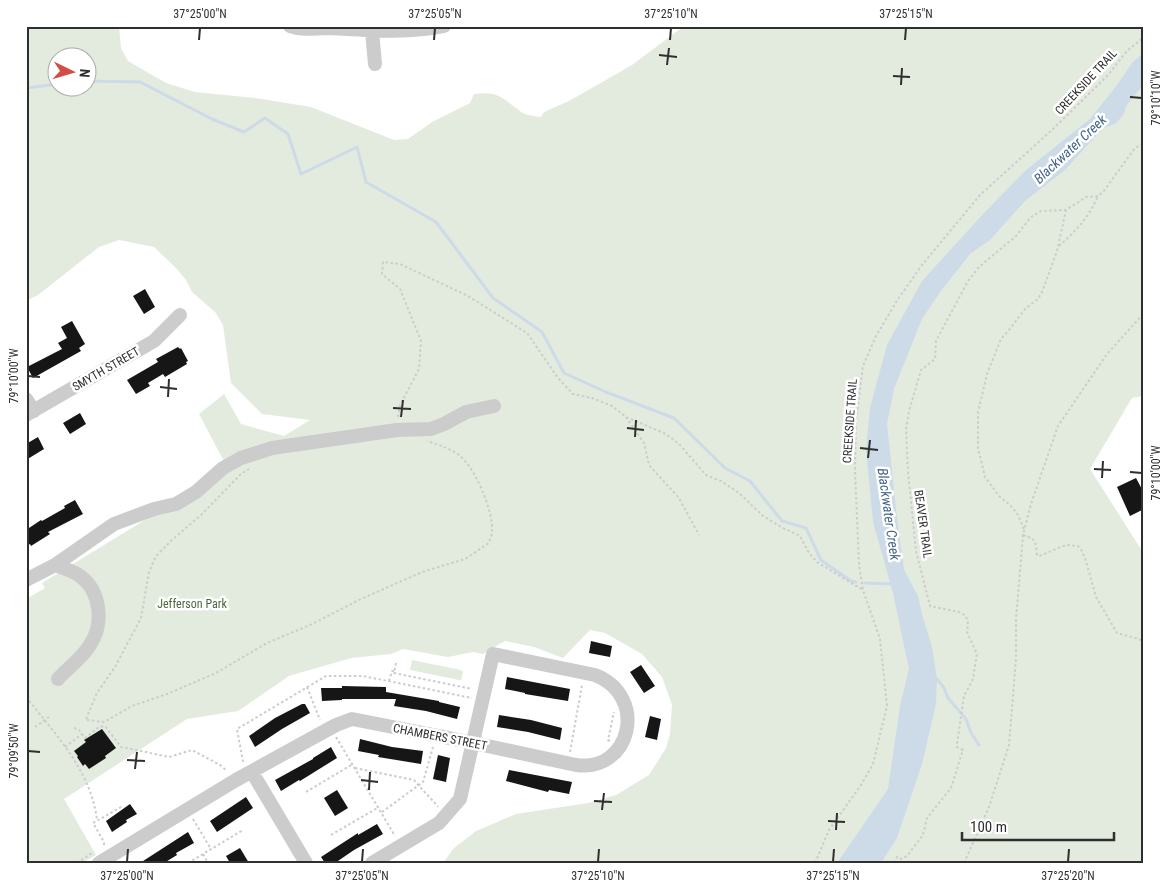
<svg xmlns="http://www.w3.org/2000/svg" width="1170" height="889" viewBox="0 0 1170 889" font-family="'Roboto Condensed',sans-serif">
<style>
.green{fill:#e3ebdf;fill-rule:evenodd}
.water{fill:#cddae8}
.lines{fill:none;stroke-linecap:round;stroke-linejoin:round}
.stream{stroke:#cddae8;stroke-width:3}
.building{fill:#161616}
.path{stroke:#ccc;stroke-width:2;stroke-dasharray:2.5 2.5;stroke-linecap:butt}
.minor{stroke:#ccc;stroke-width:14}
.ticks{fill:none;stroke:#2f2f2f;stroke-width:2}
.labels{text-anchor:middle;stroke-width:5;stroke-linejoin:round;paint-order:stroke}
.street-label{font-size:12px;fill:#2f2f2f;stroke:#fff}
.park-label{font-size:12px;fill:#4e6641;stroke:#fff}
.water-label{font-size:14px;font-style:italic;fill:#466689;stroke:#fff}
.neatline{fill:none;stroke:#2f2f2f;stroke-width:2}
.ticks-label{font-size:12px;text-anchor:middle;fill:#2f2f2f}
</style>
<rect width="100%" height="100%" fill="#fff"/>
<path class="green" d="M26,26H119L121,48L128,61L166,83L195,92L255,98L311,107L394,140L408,139L432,122L470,103L474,94C503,90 504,102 525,114C530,116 536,116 541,117L544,112L569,101L632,65L684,26H1144V396L1132,398L1090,469L1144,554V863H443L454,848L476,831L516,814L588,803L616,795L649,775L666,748L670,734L672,705L662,677L642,654L605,633L590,630L563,658L534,647L505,641L483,654L473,652L448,657L403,649L391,654L351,658L289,676L238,711L187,719L64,799L96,855L82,863H26V599L45,588L42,583L228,469L199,414L224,394L241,424L284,436L310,420L262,414L231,383L223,325L215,312L192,292L186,280L176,268L154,247L119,240L99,247L38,295L26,301ZM58,58H88V88H58Z
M412,660L461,670L463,672L461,680H459L410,670Z"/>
<path class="water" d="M1144,52V84L1126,106L1124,114L1115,124L1103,128L1065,170L1025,201L990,240L970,254L941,291L922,319L894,389L887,424L897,518L904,570L918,596L922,614L932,647L937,679L936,704L922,764L897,838L881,863H837L888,789L900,706L909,669L893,593L873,522L866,450L870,408L887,345L922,281L984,213L1026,170L1090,119L1117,85L1132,63Z"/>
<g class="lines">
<path class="stream" d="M88,81L140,82L212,119L244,132L265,118L288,134L301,174L357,147L366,182L436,222L493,298L542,332L564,373L606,392L674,418L725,468L750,481L782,521L806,528L821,560L851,581L856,582
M26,88L58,84
M865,583L892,584
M934,679H937L944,688L948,698L966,719L971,733L979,745"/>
</g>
<path class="building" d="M145,289L155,307L144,314L133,296Z
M72,321L85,344L79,348L81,351L33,378L27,367L62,349L58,343L67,338L61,327Z
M178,347L180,349L181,348L188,361L186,362L187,364L165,377L163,374L148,383L150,386L136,394L127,380L158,362L156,359Z
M80,413L86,424L70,434L63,423Z
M38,437L44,449L26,460V444Z
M1136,478L1144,493V509L1130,516L1117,487Z
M75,500L83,514L48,532L50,534L31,546L30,544L26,546V530L41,520L42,521L65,508L64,506Z
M591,641L612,646L610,657L589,653Z
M641,665L655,686L644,693L630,672Z
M507,677L570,689L568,701L525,694V693L505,689Z
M342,686L386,687V692L439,701V702L460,707L457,719L426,711L394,706L396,699H342V700L322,701L321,688H342Z
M302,704H305L310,713L282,729L255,747L249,736L275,718Z
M499,715L531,720L562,728L560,740L528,732L497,727Z
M650,716L661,719L657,740L645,737Z
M102,729L116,748L105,756L106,758L89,769L85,764L83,766L77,757L78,756L74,751L86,742L84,740Z
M360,739L392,747L423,751L421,764L378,757L379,755L358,751Z
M331,747L337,758L300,781L299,780L281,791L275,780L313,759V758Z
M438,755L450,758L446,782L433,779Z
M509,770L572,782L569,794L549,790L548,792L506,781Z
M337,790L348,808L335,816L324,798Z
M246,797L253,808L217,832L210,821Z
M130,804L137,814L126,820L127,822L112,832L106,821Z
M377,824L383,834L354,850L335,863H325L321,857L358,833V835Z
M188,832L194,843L176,853L177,855L164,863H140Z
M240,848L249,863H230L226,856Z"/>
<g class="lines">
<path class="path" d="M1059,246C1076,231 1089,217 1098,196
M398,417L400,405L419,369L421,341L400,289L382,274L383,262L400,264L468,296L527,333L558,378L573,394L592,398L612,406L626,417L666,434L679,444L706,475L721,481L739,493L763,516L783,528L800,536L809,553L817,562L863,590
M626,417L644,443L649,465L679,498L699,535
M1024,529L1018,515L1011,506L999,496L985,477L978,448V412L987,374L1001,339L1009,330L1025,309L1038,299L1042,292L1057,251L1066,210
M1023,535C1037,540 1035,540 1037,555L1039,556L1066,545L1078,546L1082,551L1086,561L1096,597L1117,633L1139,639L1144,642
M396,663L394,673L472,689
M389,681L392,671H394
M307,687L320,720
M26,697C56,735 91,771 97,820
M86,719L97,693L115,667L141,618L149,572L156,556L172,540L201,515L241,474L249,469
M87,720L104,722L132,706L167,694L216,673L267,643L310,625L361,599L422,572L465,559L489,543C490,539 492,535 492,532C494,512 475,467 459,455C449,448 439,445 427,441
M35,727L49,717
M74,728L79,730L85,738L99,727L105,726L121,747L127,748L169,757L192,750L220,765L227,771
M336,737L395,836
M610,741L608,740L614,712
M65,747L82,734
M570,752L582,685
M243,762L237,729L326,676H363L472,698
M355,768L414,780C422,790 431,798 438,807
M306,792L353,764
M382,812L423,782L433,747
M193,819L211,849
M331,835L379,807
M104,845V842L93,823L121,807L122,808
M203,854L208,863
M77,863L92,853
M188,863L243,830
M815,863L829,830L861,785L873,764L887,706L880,639L863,590L859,565L855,471L856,421L863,366L876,336L898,299L922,265L980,195L1052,130L1108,75L1127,51L1144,37
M894,863L897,857L901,859L907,856L923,835L927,818L951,788L962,753L963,750L957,747V744L964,696L973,679L977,654L967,632L968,624L966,616L959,612L930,606L916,551L908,472L906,429L909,411L921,370L935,359L936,341L968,281L979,267L1016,236L1031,217L1041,211L1066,210L1086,197L1098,196L1103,192L1135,148L1144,143
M964,863L989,807L1009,745L1016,658V619L1023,535L1031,504L1058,426L1107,354L1144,313"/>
<path class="minor" d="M290,26C305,31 314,28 328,28C366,30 407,34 444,26
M372,31L375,64
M26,399L34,411
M26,415L154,341L180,315
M55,565C63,568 73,571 80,576C101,591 104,624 90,645C82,658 68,668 58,679
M26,580L55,565L114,524L154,509L176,504L196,492L223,468L241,458L272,448L397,430L431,429L444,424L466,412L494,406
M252,772L306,863
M99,863L236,780L336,725L352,719L464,741L483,745L576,765C631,773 649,696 595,675L493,654L460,799L439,823L372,863"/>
</g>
<path class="ticks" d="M199,40L200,28M434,40L435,28M670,40L671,28M905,40L906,28M659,55L677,57M667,65L669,48M893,76L910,77M901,85L902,68M1130,97L1142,98M28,376L40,377M160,387L177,389M168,397L169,379M393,408L411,409M401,417L403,400M627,428L644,430M635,437L636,420M860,448L878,450M868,458L870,440M1094,469L1111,470M1130,472L1142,473M1102,478L1103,461M28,751L40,752M127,760L145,761M135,769L137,752M361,780L378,782M369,790L370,772M594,801L612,802M602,810L604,793M828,821L845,822M836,830L837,813M127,862L128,849M362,862L363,849M598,862L599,849M833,862L834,849M1068,862L1069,849"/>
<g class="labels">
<g class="street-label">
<text transform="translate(1086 82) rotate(-47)" y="4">CREEKSIDE TRAIL</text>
<text transform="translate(106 369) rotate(-30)" y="4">SMYTH STREET</text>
<text transform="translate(850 421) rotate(-86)" y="4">CREEKSIDE TRAIL</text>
<text transform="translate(923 524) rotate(82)" y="4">BEAVER TRAIL</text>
<text transform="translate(440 737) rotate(11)" y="4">CHAMBERS STREET</text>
</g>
<g class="park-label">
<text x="192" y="608">Jefferson Park</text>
</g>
<g class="water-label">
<text transform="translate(1070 149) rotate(-43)" y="5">Blackwater Creek</text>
<text transform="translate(889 514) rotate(82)" y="5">Blackwater Creek</text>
</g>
</g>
<rect width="1170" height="889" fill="none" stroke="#ffffff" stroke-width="55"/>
<g transform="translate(72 72) rotate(95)"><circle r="24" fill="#ffffff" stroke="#acacac"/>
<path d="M0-4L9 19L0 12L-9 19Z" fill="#d24d45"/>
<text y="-8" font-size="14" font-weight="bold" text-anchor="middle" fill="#2f2f2f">N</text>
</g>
<path d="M962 832v8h152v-8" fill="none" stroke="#2f2f2f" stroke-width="2.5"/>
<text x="970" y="832" font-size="15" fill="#2f2f2f" stroke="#ffffff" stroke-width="4" paint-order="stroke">100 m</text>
<rect x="28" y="28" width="1114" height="834" class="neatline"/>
<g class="ticks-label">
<text x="200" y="18">37°25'00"N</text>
<text x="435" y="18">37°25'05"N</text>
<text x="671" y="18">37°25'10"N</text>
<text x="906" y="18">37°25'15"N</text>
<text transform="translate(1156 98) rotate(-90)" y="4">79°10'10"W</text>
<text transform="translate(14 376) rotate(-90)" y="4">79°10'00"W</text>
<text transform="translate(1156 473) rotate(-90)" y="4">79°10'00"W</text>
<text transform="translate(14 751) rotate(-90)" y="4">79°09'50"W</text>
<text x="127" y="880">37°25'00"N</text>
<text x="362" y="880">37°25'05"N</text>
<text x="598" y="880">37°25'10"N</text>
<text x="833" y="880">37°25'15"N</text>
<text x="1068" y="880">37°25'20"N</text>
</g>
</svg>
